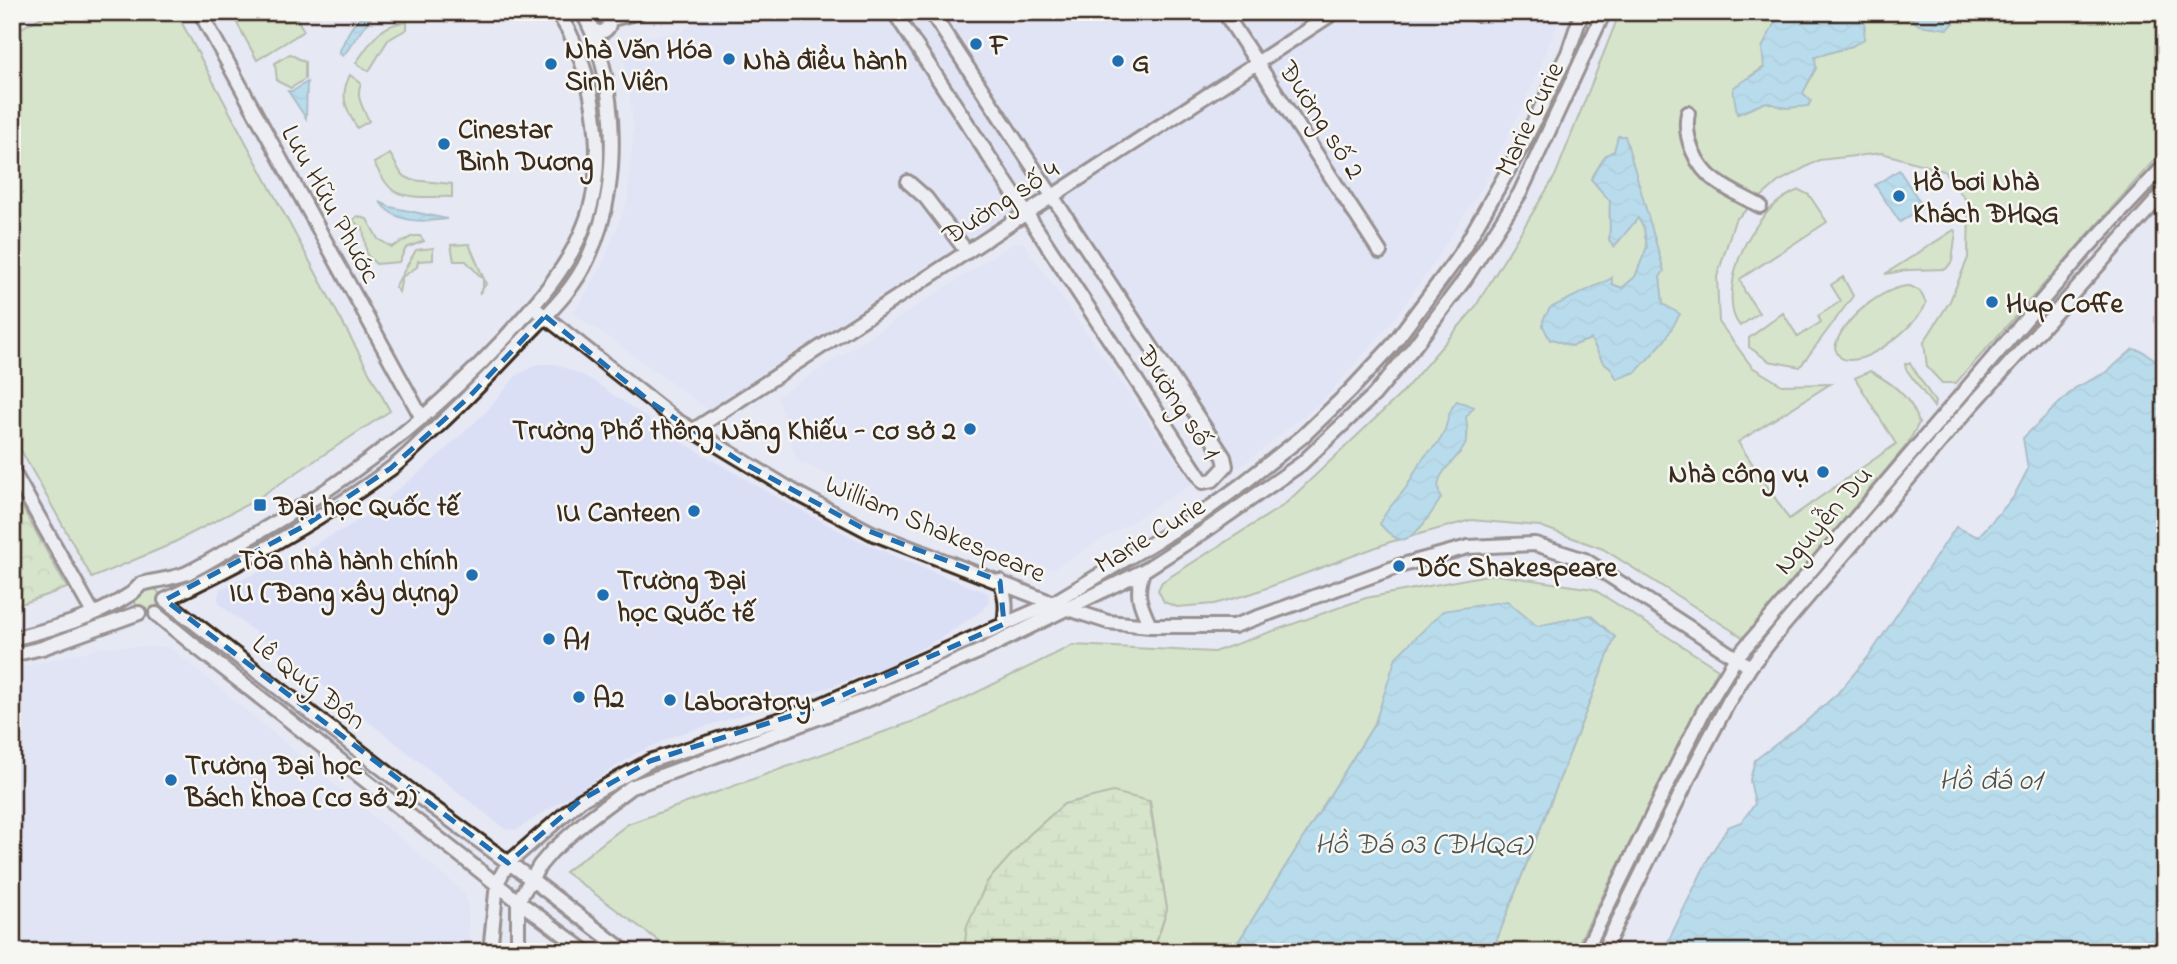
<svg xmlns="http://www.w3.org/2000/svg" width="2177" height="964" viewBox="0 0 2177 964" font-family="'Indie Flower',sans-serif">
<style>
.built{fill:#dadff6}
.green{fill:#c2e098;stroke:#7e855b;stroke-width:2;fill-rule:evenodd}
.forest{fill:url(#forest-crowns);stroke:#7e855b;stroke-width:2}
.wetland{fill:url(#wetland-marsh);stroke:#7e855b;stroke-width:2}
.water{fill:url(#water-waves);stroke:#668d94;stroke-width:2}
.lines{fill:none;stroke-linecap:round;stroke-linejoin:round}
.minor-casing{stroke:#3b2a1e;stroke-width:18}
.minor{stroke:#f6f6f2;stroke-width:12}
.marked{fill:none;stroke:#1f6fb2;stroke-width:5;stroke-dasharray:14 9;stroke-linejoin:round}
.poi-dot{fill:#1f6fb2;stroke:#f6f6f2;stroke-width:2.5}
.labels{text-anchor:middle;stroke-width:5;stroke-linejoin:round;paint-order:stroke}
.poi-label{font-size:28px;font-weight:bold;fill:#3b2a1e;stroke:#f6f6f2;text-anchor:start}
.street-label{font-size:28px;fill:#3b2a1e;stroke:#f6f6f2}
.water-label{font-size:30px;font-style:italic;fill:#4d534f;stroke:#f6f6f2}
</style>
<defs>
<pattern id="forest-crowns" width="20" height="18" patternUnits="userSpaceOnUse" patternTransform="scale(1.75)"><rect width="20" height="18" fill="#c2e098"/><path d="M2 6a3 3 0 1 1 6 0M12 15a3 3 0 1 1 6 0" fill="none" stroke="#a8c083"/></pattern>
<pattern id="wetland-marsh" width="20" height="14" patternUnits="userSpaceOnUse" patternTransform="scale(1.75)"><rect width="20" height="14" fill="#c2e098"/><path d="M1 5h8M5 5V1M11 12h8M15 12V8" fill="none" stroke="#a8c083"/></pattern>
<pattern id="water-waves" width="16" height="10" patternUnits="userSpaceOnUse" patternTransform="scale(1.75)"><rect width="16" height="10" fill="#83cfe3"/><path d="M0 5q4-4 8 0t8 0" fill="none" stroke="#72b2c2"/></pattern>
</defs>
<rect width="100%" height="100%" fill="#e6e8f4"/>
<filter id="ink" filterUnits="userSpaceOnUse"><feTurbulence type="fractalNoise" baseFrequency=".0143" numOctaves="2"/><feDisplacementMap in="SourceGraphic" scale="14" xChannelSelector="R" yChannelSelector="G"/><feConvolveMatrix kernelMatrix="1 2 1 2 8 2 1 2 1" color-interpolation-filters="sRGB"/></filter>
<g filter="url(#ink)">
<path class="built" d="M711,12H1561L1538,73L1487,178L1438,256L1395,317L1323,400L1238,468L1052,183L708,409L622,346L574,314L602,267L628,201L634,126L622,40L680,33Z
M1016,242L1023,243L1192,484L1053,569L1006,554L914,515L797,460L778,397Z
M538,364H556L587,377L682,442L769,493L847,535L903,560L988,593L989,602L983,610L939,639L882,668L796,699L679,734L637,753L521,827L516,830L505,829L219,604L218,597L220,589L294,556L360,520L425,468L486,412L517,375Z
M106,647H162L173,650L461,890L466,898L468,908V952H35L12,936V670Z"/>
<path class="green" d="M51,12H176L390,411L252,502L167,546L92,578L12,434V33Z
M231,12H293L304,31L257,60Z
M1620,12H1780L1764,67L1733,88L1738,114L1766,102L1786,108C1801,94 1817,78 1815,57L1852,46L1864,39L1865,12H1904L1919,25L1948,29L1964,12H2165V148L1956,383H1942L1927,367L1924,342L1950,301L1968,258L1969,204L1944,171L1882,153L1819,160L1778,182L1735,220L1717,277L1719,322L1752,367L1782,385L1830,384L1738,442L1789,519L1896,444L1855,378L1870,371C1892,383 1912,397 1919,423L1907,445L1744,638L1603,549L1540,526L1471,520L1390,542L1253,593L1214,604L1177,607L1164,602L1158,590L1162,582L1284,505L1401,394L1474,309L1555,176ZM1614,151L1662,265L1660,277L1663,305L1679,314L1665,340L1636,372L1617,378L1610,367L1603,362L1591,339L1571,346L1553,339L1612,278V284L1622,288L1635,277L1647,247L1644,228L1638,217L1614,246L1609,241C1611,227 1609,215 1610,201L1591,179L1606,155Z
M407,22V29L388,40L369,71L356,63C371,42 379,24 407,22Z
M290,54L305,62V79L291,88L277,81L275,63Z
M350,75L361,83C355,97 363,107 369,121L357,128C346,109 339,96 350,75Z
M390,154L402,175L412,180L452,184V197C435,196 410,200 394,191C385,185 379,172 374,163Z
M1799,190L1809,195L1827,222L1740,279L1745,292L1759,313L1740,326C1731,316 1731,302 1732,290C1735,252 1762,204 1799,190Z
M357,216L367,219L378,239L392,247L413,236H420L424,241L406,248L399,262L376,264L367,255L363,228L353,221Z
M1954,230L1956,231L1952,261L1946,269L1908,270L1885,274Z
M469,244L486,284L479,294L483,287V279L466,261H454L451,245Z
M433,248V260L418,261L417,267L402,277L399,292L395,287L416,250Z
M1843,277L1853,296L1800,367L1769,361L1749,347V338L1783,313L1798,337L1821,322L1818,316L1841,301L1831,285Z
M1910,286L1920,291L1926,303C1921,322 1861,373 1840,357C1838,355 1836,351 1835,348C1840,321 1883,286 1910,286Z
M1907,363H1910L1935,402L1934,407L1906,369L1905,364Z
M1492,574L1593,589L1718,669L1574,952H1492L1615,637L1590,615L1397,657L1375,723L1232,952H1153L1167,909L1150,801L1083,800L1064,804L1029,835L987,882L967,926L964,952H674L565,872L628,824L931,715L1073,645L1214,652L1366,598Z
M135 600a13 13 0 1 1 26 0a13 13 0 1 1-26 0Z"/>
<path class="forest" d="M12,489L67,588L12,607Z"/>
<path class="wetland" d="M1113,792L1149,801L1167,909L1153,952H964L967,926L987,882L1029,835L1064,804Z"/>
<path class="water" d="M378,12L372,16L343,56L339,53C347,35 355,12 378,12Z
M1780,12H1865L1864,39L1852,46L1815,57L1816,68L1803,93L1811,101L1808,106L1786,108L1766,102L1737,114L1733,88L1764,68L1762,48Z
M1904,12H1964L1948,29L1919,25Z
M307,82L306,118L288,91H293Z
M1618,136H1625L1664,271L1660,277L1663,304L1680,314L1665,340L1636,372L1617,379L1610,367L1603,362L1591,339L1571,346L1553,339L1550,340L1543,326V320L1550,308L1612,278V284L1622,288L1635,277L1647,247L1644,228L1638,218L1614,247L1609,241C1611,227 1609,215 1610,201L1591,179L1606,155L1614,151Z
M1899,170L1923,207L1900,222L1875,185Z
M380,202L390,207L447,219C423,222 396,224 380,202Z
M2133,349L2142,351L2165,366V952H1663L1709,857L1728,827L1741,822L1755,804L1750,780L1755,760L1803,724L1837,694L1869,656L1956,527L1978,537L2013,498L2028,469L2023,438L2075,388L2107,372Z
M1457,401L1474,407L1466,417C1467,426 1469,437 1465,445C1455,464 1430,474 1441,498C1436,506 1431,514 1425,522C1407,544 1399,546 1380,524C1385,510 1397,500 1405,489C1412,480 1415,469 1422,460C1427,452 1435,448 1440,440C1449,427 1446,412 1457,401Z
M1507,601L1537,626L1590,615L1615,637L1492,952H1232L1375,723L1396,657L1443,611Z"/>
<g class="lines">
<g class="minor-casing">
<path id="minor" d="M200,12L422,418
M894,12L1203,482L1213,480L1226,466L1224,457L931,12
M1224,12L1380,252
M1475,12L1476,14
M591 23a9 9 0 1 1 18 0a9 9 0 1 1-18 0Z
M608,20L639,12
M1688,113C1683,137 1696,167 1716,181C1729,191 1746,198 1760,206
M908,182L926,198L967,252
M533,307L676,420L798,494L872,533L1068,609L1108,622L1150,626H1234L1399,566L1468,547L1535,544L1585,560L1750,667
M692,431L1335,12
M12,470L93,613
M1143,571C1135,595 1140,604 1150,626
M1000,581C1006,596 1007,608 1004,624
M165,600C243,563 319,521 389,470C402,461 413,449 425,438C458,408 488,377 519,344C543,318 573,292 588,258C609,213 614,168 611,119C608,83 601,43 582,12
M165,600L419,797L531,879L626,952
M156,614L195,646L518,901L587,952
M12,639C51,629 95,618 129,595C134,592 137,588 141,584C156,580 172,579 187,573C208,563 227,550 247,539C343,485 430,419 505,338C536,303 567,270 584,226C607,170 597,94 573,40C569,30 563,21 557,12
M12,655L42,648L139,613
M490,952L497,883L508,863L581,800L650,761L809,710L1053,603L1201,514L1241,485L1302,437L1350,391L1391,347L1461,253L1523,144L1568,53L1582,12
M518,952V901L540,865L552,851L587,820L631,787L872,698L985,649L1143,571L1202,533L1301,464L1374,395L1413,348L1465,279L1520,193L1604,12
M1585,952L1703,712L1736,658L2087,248L2165,165
M1603,952L1695,765L1729,701L1750,667L1782,627L1957,422L2165,191"/>
</g>
<use href="#minor" class="minor"/>
</g>
</g>
<path d="M0 0H2177V964H0ZM545,316L652,403L738,460L866,530L1000,581L1004,624L809,710L650,761L581,800L508,863L165,600L306,525L391,468L469,397Z" fill="#e6e8f4" fill-opacity=".55" fill-rule="evenodd"/>
<path class="marked" d="M545,316L652,403L738,460L866,530L1000,581L1004,624L809,710L650,761L581,800L508,863L165,600L306,525L391,468L469,397Z"/>
<g class="poi-dot">
<circle cx="976" cy="44" r="7"/>
<circle cx="729" cy="59" r="7"/>
<circle cx="1118" cy="61" r="7"/>
<circle cx="551" cy="64" r="7"/>
<circle cx="444" cy="144" r="7"/>
<circle cx="1899" cy="196" r="7"/>
<circle cx="1992" cy="302" r="7"/>
<circle cx="970" cy="429" r="7"/>
<circle cx="1823" cy="472" r="7"/>
<rect x="253" y="498" width="14" height="14" rx="3.5"/>
<circle cx="694" cy="511" r="7"/>
<circle cx="1399" cy="566" r="7"/>
<circle cx="472" cy="575" r="7"/>
<circle cx="603" cy="595" r="7"/>
<circle cx="549" cy="639" r="7"/>
<circle cx="579" cy="697" r="7"/>
<circle cx="670" cy="700" r="7"/>
<circle cx="171" cy="780" r="7"/>
</g>
<g class="labels">
<g class="poi-label">
<text x="990" y="54">F</text>
<text x="565" y="58">Nhà Văn Hóa<tspan x="565" dy="32">Sinh Viên</tspan></text>
<text x="743" y="69">Nhà điều hành</text>
<text x="1132" y="71">G</text>
<text x="458" y="138">Cinestar<tspan x="458" dy="32">Bình Dương</tspan></text>
<text x="1913" y="190">Hồ bơi Nhà<tspan x="1913" dy="32">Khách ĐHQG</tspan></text>
<text x="2006" y="312">Hup Coffe</text>
<text x="956" y="439" text-anchor="end">Trường Phổ thông Năng Khiếu - cơ sở 2</text>
<text x="1809" y="482" text-anchor="end">Nhà công vụ</text>
<text x="274" y="515">Đại học Quốc tế</text>
<text x="680" y="521" text-anchor="end">IU Canteen</text>
<text x="458" y="569" text-anchor="end">Tòa nhà hành chính<tspan x="458" dy="32">IU (Đang xây dựng)</tspan></text>
<text x="1413" y="576">Dốc Shakespeare</text>
<text x="617" y="589">Trường Đại<tspan x="617" dy="32">học Quốc tế</tspan></text>
<text x="563" y="649">A1</text>
<text x="593" y="707">A2</text>
<text x="684" y="710">Laboratory</text>
<text x="185" y="774">Trường Đại học<tspan x="185" dy="32">Bách khoa (cơ sở 2)</tspan></text>
</g>
<g class="street-label">
<text transform="translate(1528 118) rotate(-64)" y="10">Marie Curie</text>
<text transform="translate(1323 119) rotate(57)" y="10">Đường số 2</text>
<text transform="translate(1000 201) rotate(-33)" y="10">Đường số 4</text>
<text transform="translate(332 203) rotate(61)" y="10">Lưu Hữu Phước</text>
<text transform="translate(1180 402) rotate(57)" y="10">Đường số 1</text>
<text transform="translate(1822 519) rotate(-49)" y="10">Nguyễn Du</text>
<text transform="translate(936 527) rotate(23)" y="10">William Shakespeare</text>
<text transform="translate(1149 534) rotate(-31)" y="10">Marie Curie</text>
<text transform="translate(310 681) rotate(38)" y="10">Lê Quý Đôn</text>
</g>
<g class="water-label">
<text x="1990" y="789">Hồ đá 01</text>
<text x="1423" y="853">Hồ Đá 03 (ĐHQG)</text>
</g>
</g>
<rect width="2177" height="964" fill="none" stroke="#f6f6f2" stroke-width="42"/>
<rect x="21" y="21" width="2135" height="922" fill="none" stroke="#3b2a1e" stroke-width="2.5" filter="url(#ink)"/>
</svg>
